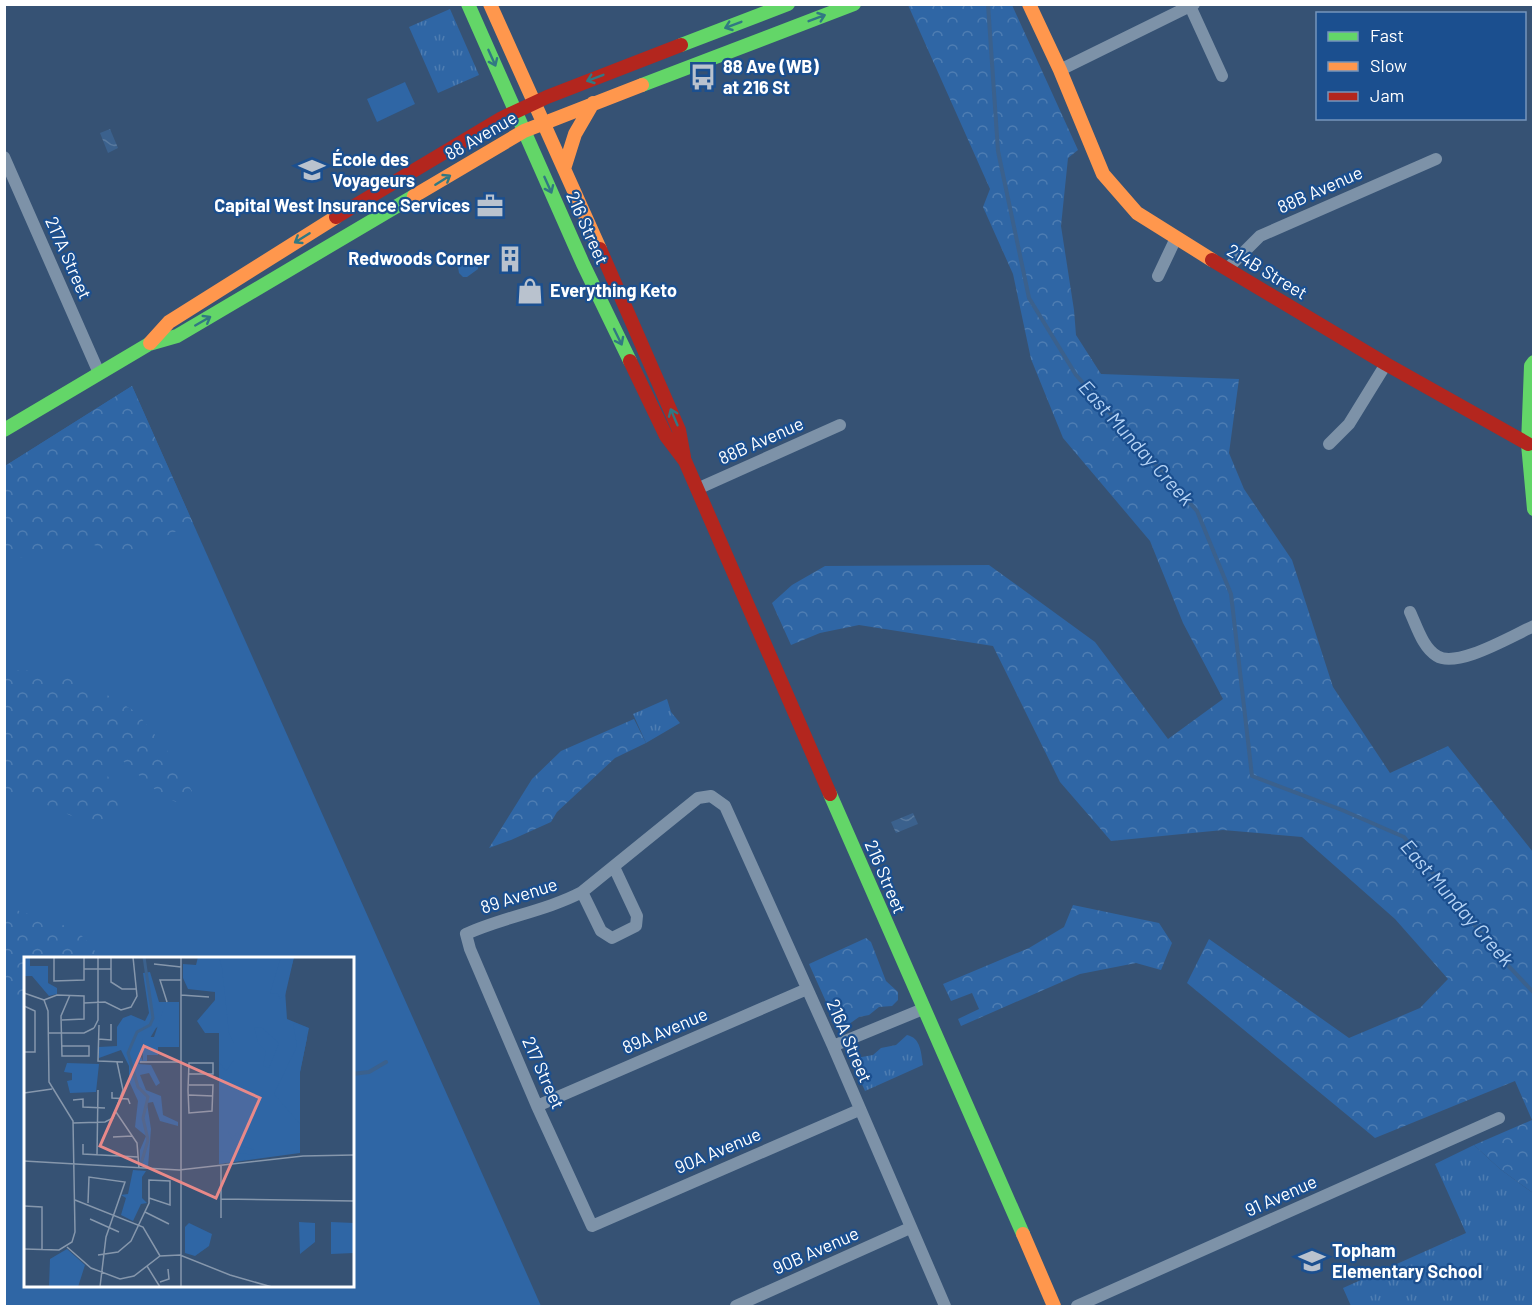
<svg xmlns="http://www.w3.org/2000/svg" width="1538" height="1311" viewBox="0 0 1538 1311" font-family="Barlow,sans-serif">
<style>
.grass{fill:#2f66a5;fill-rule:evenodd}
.forest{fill:url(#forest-crowns)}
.park{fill:url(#park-tufts)}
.water{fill:url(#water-waves)}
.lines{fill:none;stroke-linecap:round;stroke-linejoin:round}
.stream{stroke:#3b618d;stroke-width:4}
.street{stroke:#7d92a8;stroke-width:12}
.fast{stroke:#63d668;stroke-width:14}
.slow{stroke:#ff974d;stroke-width:14}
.jam{stroke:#b3261e;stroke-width:14}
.oneway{stroke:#317883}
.labels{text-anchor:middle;stroke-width:4.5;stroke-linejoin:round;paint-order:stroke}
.poi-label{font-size:18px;font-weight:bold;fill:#fff;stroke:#1b4f8f;text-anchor:start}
.street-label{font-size:18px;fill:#fff;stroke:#1b4f8f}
.water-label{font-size:20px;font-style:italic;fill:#b5d3f5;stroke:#1b4f8f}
.inset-river{fill:none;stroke:#3b618d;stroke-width:3}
.inset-road{fill:none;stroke:#8697ac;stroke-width:1.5}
.view{fill:#e88989;fill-opacity:0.15;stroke:#e88989;stroke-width:3}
.inset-edge{fill:none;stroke:#fff;stroke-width:3}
</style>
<defs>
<pattern id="forest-crowns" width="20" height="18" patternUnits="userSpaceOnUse" patternTransform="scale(1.5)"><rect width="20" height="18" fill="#2f66a5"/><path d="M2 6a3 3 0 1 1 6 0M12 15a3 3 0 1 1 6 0" fill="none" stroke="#4e7db2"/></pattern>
<pattern id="park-tufts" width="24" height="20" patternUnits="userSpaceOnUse" patternTransform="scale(1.5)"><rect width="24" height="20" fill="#2f66a5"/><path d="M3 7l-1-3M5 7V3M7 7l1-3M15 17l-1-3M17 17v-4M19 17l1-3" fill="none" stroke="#4e7db2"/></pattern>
<pattern id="water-waves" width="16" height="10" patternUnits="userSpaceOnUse" patternTransform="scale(1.5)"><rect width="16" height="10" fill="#3b618d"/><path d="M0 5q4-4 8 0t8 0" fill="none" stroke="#58799e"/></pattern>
</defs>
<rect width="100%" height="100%" fill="#365274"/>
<path class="grass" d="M405,82L415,104L377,122L367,99Z
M132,386L541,1306H5V466ZM26,958H352V1286H26Z"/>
<path class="forest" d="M908,5H1012L1078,150L1068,158L1061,226L1074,310L1076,335L1101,374L1239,379L1229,453L1244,489L1292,560L1333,687L1390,773L1448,746L1533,852V1193L1500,1169L1474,1145L1532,1120L1515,1081L1375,1138L1187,983L1209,939L1349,1038L1420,1008L1448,979L1395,919L1302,837L1223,830L1111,841L1060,782L993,646L859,625L820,633L791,645L772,603L792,585L825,566L989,565L1095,642L1168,739L1223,699L1183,623L1150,541L1063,438L1031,359L1013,274L983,207L990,189Z
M132,386L193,523L123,557L94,545L5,560V466Z
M22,670L70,673L136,712L165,747L192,791L176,802L160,794L123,761L101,752L103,767L116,791L120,814L95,826L35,800L5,791V671Z
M634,719L646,743L615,758L557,812L551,822L511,840L489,848L532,779L561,751Z
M1073,905L1159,923L1172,943L1161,970L1136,963L1080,974L961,1026L958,1019L979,1009L972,993L951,1001L943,984L1029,948L1064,927Z
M4,906L75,929L89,943L100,958H26L25,996L14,1000L5,994Z
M866,938L871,942L886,981L898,992V1000L892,1006L879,1007L869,1015L859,1017L845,1027L836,1024L809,964Z"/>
<path class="park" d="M450,9L479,75L438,93L409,27Z
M474,258L478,264V269L467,277H463L459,273L458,267Z
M667,699L671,712L680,723L646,743L633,714Z
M907,1035C921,1038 921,1053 923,1065L865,1091L854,1066L856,1058L873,1055L881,1048L896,1045Z
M1474,1145L1500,1169L1533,1193V1306H1351L1343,1288L1466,1233L1435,1164Z"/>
<path class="water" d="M110,129L118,148L108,153L100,133Z
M913,813L918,824L896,833L891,822Z"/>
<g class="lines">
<path class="stream" d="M988,4L998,151L1029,298L1076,375L1197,511L1231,594L1252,776L1342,810L1404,837L1501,958L1534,993
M352,1074L369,1072L386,1062"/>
<path class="street" d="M1190,6L1222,76
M1060,70L1194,4
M4,157L99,373
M1227,269L1260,236L1436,159
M1158,276L1176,238
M1329,444L1349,424L1386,364
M697,489L840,425
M1410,612C1417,627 1423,648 1437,656C1457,669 1513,635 1534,626
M582,892L601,931L612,938L636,926L637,916L614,867
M833,1046L923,1009
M537,1106L807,989
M859,1110L592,1226L537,1106L470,949L466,934C503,917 546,911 582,892L698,798L711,796L725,806L833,1046L945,1306
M736,1306L910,1228
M1077,1306L1499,1118"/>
<path class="fast" d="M468,4L583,264L630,361
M681,45L788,4
M642,85L854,4
M1534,362L1531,366L1528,444L1534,509
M4,430L149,344L177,336L414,196
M830,794L1023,1234"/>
<path class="slow" d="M490,4L600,249
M1029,4L1060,70L1103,174L1137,213L1212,260
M564,169L575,134L593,103
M414,196L524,131L642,85
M150,343L169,322L336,217
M1023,1234L1054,1306"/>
<path class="jam" d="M336,217L502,118L547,97L681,45
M600,249L679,430L684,457
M1212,260L1386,364L1528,444
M630,361L666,436L685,461L830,794"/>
</g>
<defs><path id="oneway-shaft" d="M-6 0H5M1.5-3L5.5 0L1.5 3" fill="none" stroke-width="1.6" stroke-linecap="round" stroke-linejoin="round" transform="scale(1.5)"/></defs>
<g class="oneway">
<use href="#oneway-shaft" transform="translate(817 18) rotate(-21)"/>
<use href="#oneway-shaft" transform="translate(733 25) rotate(159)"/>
<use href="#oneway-shaft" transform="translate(492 58) rotate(66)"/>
<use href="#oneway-shaft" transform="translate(595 78) rotate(159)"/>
<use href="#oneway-shaft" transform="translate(443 180) rotate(-32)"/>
<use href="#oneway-shaft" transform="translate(548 185) rotate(66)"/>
<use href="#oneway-shaft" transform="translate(302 238) rotate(148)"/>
<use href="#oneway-shaft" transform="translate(203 321) rotate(-30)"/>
<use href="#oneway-shaft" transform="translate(618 337) rotate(64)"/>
<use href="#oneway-shaft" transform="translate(674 417) rotate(-113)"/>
</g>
<defs>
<g id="bus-bare" transform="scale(2.07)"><path d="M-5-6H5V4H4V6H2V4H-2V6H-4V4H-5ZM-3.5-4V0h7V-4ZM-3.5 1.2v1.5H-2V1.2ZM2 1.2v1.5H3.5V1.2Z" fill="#b9c2ce" stroke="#1b4f8f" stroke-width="2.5" paint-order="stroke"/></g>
<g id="school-bare" transform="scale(2.07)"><path d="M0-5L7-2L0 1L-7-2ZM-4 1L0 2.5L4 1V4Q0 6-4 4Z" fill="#b9c2ce" stroke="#1b4f8f" stroke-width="2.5" paint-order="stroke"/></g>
<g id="office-bare" transform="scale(2.07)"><path d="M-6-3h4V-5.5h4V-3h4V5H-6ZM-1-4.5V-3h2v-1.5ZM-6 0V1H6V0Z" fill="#b9c2ce" stroke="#1b4f8f" stroke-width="2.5" paint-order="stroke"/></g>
<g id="building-bare" transform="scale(2.07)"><path d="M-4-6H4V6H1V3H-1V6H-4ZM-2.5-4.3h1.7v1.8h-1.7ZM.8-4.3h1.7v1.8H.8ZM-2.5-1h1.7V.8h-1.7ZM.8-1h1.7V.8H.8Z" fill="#b9c2ce" stroke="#1b4f8f" stroke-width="2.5" paint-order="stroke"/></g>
<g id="shop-bare" transform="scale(2.07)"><path d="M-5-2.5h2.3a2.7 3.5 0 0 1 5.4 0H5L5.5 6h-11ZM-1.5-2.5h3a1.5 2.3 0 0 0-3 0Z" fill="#b9c2ce" stroke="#1b4f8f" stroke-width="2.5" paint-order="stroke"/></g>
</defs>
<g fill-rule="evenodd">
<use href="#bus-bare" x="703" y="77"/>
<use href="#school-bare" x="312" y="170"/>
<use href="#office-bare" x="490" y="206"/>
<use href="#building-bare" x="510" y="259"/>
<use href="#shop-bare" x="530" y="291"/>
<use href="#school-bare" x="1312" y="1261"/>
</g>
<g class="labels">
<g class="poi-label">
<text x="723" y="73">88 Ave (WB)<tspan x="723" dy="21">at 216 St</tspan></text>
<text x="332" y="166">École des<tspan x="332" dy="21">Voyageurs</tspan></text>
<text x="470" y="212" text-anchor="end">Capital West Insurance Services</text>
<text x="490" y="265" text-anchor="end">Redwoods Corner</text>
<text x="550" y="297">Everything Keto</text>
<text x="1332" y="1257">Topham<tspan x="1332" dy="21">Elementary School</tspan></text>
</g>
<g class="street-label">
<text transform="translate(481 136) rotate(-30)" y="6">88 Avenue</text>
<text transform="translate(1320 190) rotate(-24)" y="6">88B Avenue</text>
<text transform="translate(587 228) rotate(66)" y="6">216 Street</text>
<text transform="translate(68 258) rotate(66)" y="6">217A Street</text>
<text transform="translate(1267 272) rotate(31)" y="6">214B Street</text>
<text transform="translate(761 441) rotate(-24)" y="6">88B Avenue</text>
<text transform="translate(885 877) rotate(67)" y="6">216 Street</text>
<text transform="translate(519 896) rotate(-18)" y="6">89 Avenue</text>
<text transform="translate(665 1031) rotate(-23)" y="6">89A Avenue</text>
<text transform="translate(849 1041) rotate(67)" y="6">216A Street</text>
<text transform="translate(543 1073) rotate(66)" y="6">217 Street</text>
<text transform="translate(718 1151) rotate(-23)" y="6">90A Avenue</text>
<text transform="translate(1281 1196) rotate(-24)" y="6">91 Avenue</text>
<text transform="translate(816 1251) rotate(-24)" y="6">90B Avenue</text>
</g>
<g class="water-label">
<text transform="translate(1136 443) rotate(48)" y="7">East Munday Creek</text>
<text transform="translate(1457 903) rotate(49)" y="7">East Munday Creek</text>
</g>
</g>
<g transform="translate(24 957)">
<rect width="330" height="330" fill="#365274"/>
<path d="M195,0H270L261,33L263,62L285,71L276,115V196L195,207Z" fill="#2f66a5"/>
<path d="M174,0H195L198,11L205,76L210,86V103L202,114L195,105V76H181L173,64L191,43V35L164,32L159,21V7L172,8ZM257,0H270L261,39L256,42L254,37L246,36ZM126,15L135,45H142V65L132,71L116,98L119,104L114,107L127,108L136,126L132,129L125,116L116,118L122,133L137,139L139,158L154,165V169L136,164L129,145L123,146L127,172L124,210L116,208V193L122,179L111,170L114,144L105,124V109L97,93L75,101V90L93,89V70L99,61L107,58L121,64L125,56L119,16ZM269,66L282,70L283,81L276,115V167L250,137L273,89ZM230,70L238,71L255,86L245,111L239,109L242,94L234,86ZM204,174L210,180L213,175L231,193L210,187ZM195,194L232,198L234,201L195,207ZM275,265L291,266V285L276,297ZM307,265L330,266V296L307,297ZM165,266L188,277L185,289L171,299L161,296V270Z" fill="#2f66a5"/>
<path d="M0,1H6V9H24V26L33,31V37L25,39L8,19H0ZM142,45H155V90H134V98H123V104H119L118,80H130ZM43,106L75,107L72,135L46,136L43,124L48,123V116L40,115ZM109,213L122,214L118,220V241L123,246L117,247L109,264L97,258L102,241L97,238L104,237ZM43,292L61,308L54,330H25L26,302Z" fill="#2f66a5"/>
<path class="inset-river" d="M117,207L124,183L119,161L124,140L114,130L104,96L113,75L126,68L129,61L120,0"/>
<path class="inset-road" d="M30,0V24L60,23V0M87,0V25L98,32H112M157,0V330M130,7L157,10M60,12H87M0,36L20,43M157,38L185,40M20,43L33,38L60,39V62L38,63M143,45L136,23H157M60,46L81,45L97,53L107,50L113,39L109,0M0,49L11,54V95H0M75,68L74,104L99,105M70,71L74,63V0M24,76H60L70,71M74,82L87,83V67M38,89H65V99H38L37,59L46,38M116,105H157M165,128H189L188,154L165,156L164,133L165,106H189V117H165M88,135V141L104,142L106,147M0,136L28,132M165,138L189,139M49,143L59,142V150L81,151M92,155L113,186L115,211M49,166L81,165L89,161L99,133L93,105M89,180L108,179M59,187V197L114,200M73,198L74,133M0,204L155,213L279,199L330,198M197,242L330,244M51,243L119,270L136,299M64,246L65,220L101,225L82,280L76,330M0,249L18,250V293M121,255L145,267M197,261V209M66,262L95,275M43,290L67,311L96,322L110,319L136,299L156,298L206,318L248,330M0,292L35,293L48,285L51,275L49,164L25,125L24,54L20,43M74,298L94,295L107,284L125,246V223L146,224V248L125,241M123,309L136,330M136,325L145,322L144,312"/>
<path class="view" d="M120,89L236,141L192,241L76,189Z"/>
<rect width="330" height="330" class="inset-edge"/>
</g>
<rect width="1538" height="1311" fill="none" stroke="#ffffff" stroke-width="12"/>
<rect x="1316" y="12" width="210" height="108" fill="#1b4f8f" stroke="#7695bc" stroke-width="1.5"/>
<rect x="1328" y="32" width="30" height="9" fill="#63d668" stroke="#7695bc" stroke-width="1.5"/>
<text x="1370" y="42" font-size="18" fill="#ffffff">Fast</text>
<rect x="1328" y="62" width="30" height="9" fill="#ff974d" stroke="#7695bc" stroke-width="1.5"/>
<text x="1370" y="72" font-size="18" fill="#ffffff">Slow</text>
<rect x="1328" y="92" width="30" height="9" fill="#b3261e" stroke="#7695bc" stroke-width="1.5"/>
<text x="1370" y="102" font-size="18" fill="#ffffff">Jam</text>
</svg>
